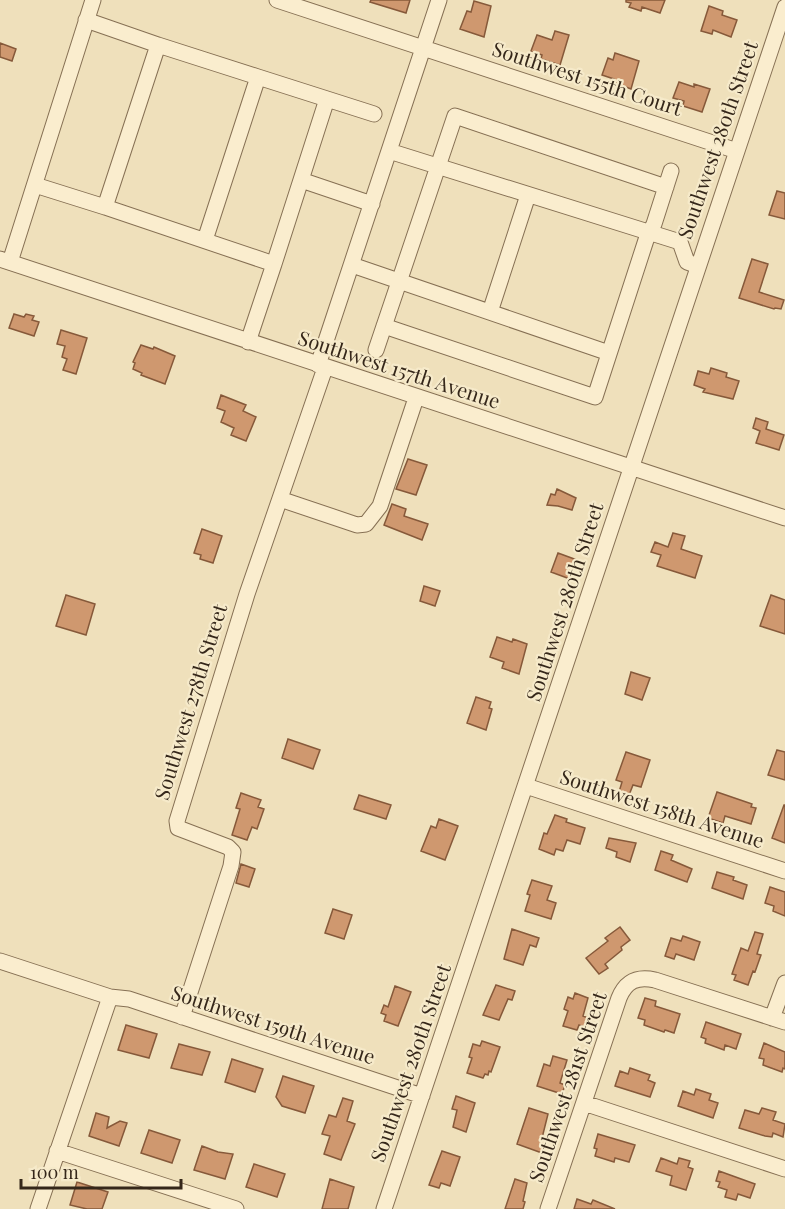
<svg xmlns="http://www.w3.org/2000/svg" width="785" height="1209" viewBox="0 0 785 1209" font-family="'Playfair Display',serif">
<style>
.building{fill:#cf986f;stroke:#86593a;stroke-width:1.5}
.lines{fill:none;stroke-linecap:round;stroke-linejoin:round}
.minor-casing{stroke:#867054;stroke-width:17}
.minor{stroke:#faedce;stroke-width:15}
.labels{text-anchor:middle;stroke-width:4.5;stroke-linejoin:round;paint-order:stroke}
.street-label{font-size:20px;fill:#35271a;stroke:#f6eaca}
</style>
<rect width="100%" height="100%" fill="#efe0bb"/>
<path class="building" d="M371,0H410L406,13L370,2Z
M626,0H665L660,13L642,7L641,11L629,7L631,3L626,2Z
M474,1L491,6L484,37L460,29L467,11L471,12Z
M709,6L723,11L722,15L737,20L731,37L713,30L712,34L701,31Z
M555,31L569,35L560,65L541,59L542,55L531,51L537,35L552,40Z
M0,43L16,49L12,61L0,57Z
M615,53L639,61L631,89L613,82L614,79L602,75L608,58L613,60Z
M679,82L694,87V84L710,89L702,112L683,106L684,101L673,98Z
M777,191L785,193V219L769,215Z
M752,259L768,264L759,292L784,300L781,309L775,308L774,309L739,298Z
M14,314L24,317L26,314L34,316L32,320L39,322L34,336L9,328Z
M61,330L87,338L76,374L63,370L67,359L62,357L65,346L57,344Z
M141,345L153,349L154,347L175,356L165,384L141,375L142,373L133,369L135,363L133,362Z
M711,368L727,373L726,377L739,381L733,399L703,392L705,389L694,385L698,371L709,374Z
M221,395L246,405L243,411L256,417L246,441L231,435L234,428L221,422L225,411L217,408Z
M756,418L768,422L766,429L784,435L779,450L756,443L760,431L753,428Z
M408,459L427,465L416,495L396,489Z
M557,489L576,498L572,510L558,506L547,505L551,494L555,495Z
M392,504L406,509L404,516L428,524L422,540L384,525Z
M202,529L222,536L213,563L200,559L201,555L194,553Z
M673,533L685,536L681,549L702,556L695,578L657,566L661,555L651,552L655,542L668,547Z
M558,553L577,560L570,579L551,572Z
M424,586L440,591L435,606L420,601Z
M66,595L95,604L86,635L56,626Z
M771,595L785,600V634L760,626Z
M497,637L512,642L513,639L527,644L519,674L502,668L504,662L490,657Z
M631,672L650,678L642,700L625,694Z
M476,697L491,702L489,708L492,709L486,730L467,723Z
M288,739L320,750L313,769L282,758Z
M777,750L785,752V780L768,775Z
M626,752L650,760L641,787L633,785L629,795L619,792L622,782L616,780Z
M717,792L752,804L751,807L756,808L751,824L725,816L723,823L708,818Z
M241,793L261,800L258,807L264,809L257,829L252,827L247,840L232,835L240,809L236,808Z
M359,795L391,805L386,819L354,809Z
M784,805H785V843L772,838Z
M555,815L567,819L566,822L585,828L580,844L567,840L563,851L556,849L554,855L539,849L544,833L547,834Z
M439,819L458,826L445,860L421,851L431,826L436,828Z
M609,838L636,843L630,862L616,857L617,852L606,848Z
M661,851L673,855L671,860L692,869L687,882L655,870Z
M241,864L255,869L249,887L236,883Z
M717,872L734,877L733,880L747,885L743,899L712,888Z
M532,880L552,886L547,900L556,903L551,919L525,911L530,895L527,894Z
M770,887L785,892V916L773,911L774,906L765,903Z
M333,909L352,915L344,939L325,933Z
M620,927L630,940L621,947L622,950L605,964L608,968L599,974L586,958L608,941L605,938Z
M512,929L539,938L536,947L530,945L523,965L504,959Z
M755,932L763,934L757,954L761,955L755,972L753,971L748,985L734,980L736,975L732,974L741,948L748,951Z
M683,936L700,942L694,960L676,954L674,959L665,956L671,938L681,941Z
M496,985L515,991L512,1000L508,999L499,1020L483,1015Z
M395,986L411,992L398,1026L384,1021L386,1015L381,1013L384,1005L388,1007Z
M575,993L588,998L583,1016L588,1018L584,1027L579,1025L577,1030L563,1026L568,1011L564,1009L568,997L573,999Z
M645,998L656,1001L655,1006L680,1014L674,1033L665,1030L664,1032L644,1025L645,1020L638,1018Z
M706,1022L741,1034L736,1049L725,1045L724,1050L705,1043L706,1039L701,1037Z
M126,1025L157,1034L149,1058L118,1050Z
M482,1041L500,1047L491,1072L489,1071L488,1075L485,1074L483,1078L467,1073L472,1058L469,1057L473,1044L480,1046Z
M764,1043L785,1052V1069L783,1068L782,1072L763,1065L764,1059L759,1058Z
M179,1044L210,1052L202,1075L171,1068Z
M553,1056L567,1060L560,1083L565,1085L562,1094L537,1086L544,1064L550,1066Z
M232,1059L263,1069L255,1092L225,1082Z
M630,1068L650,1075L648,1080L655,1083L650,1097L615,1086L620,1071L628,1074Z
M283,1076L314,1086L305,1113L282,1106L276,1097Z
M696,1089L711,1094L709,1100L718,1103L713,1118L678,1106L683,1091L694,1095Z
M456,1096L475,1103L466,1132L453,1127L457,1110L452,1109Z
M343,1098L353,1101L347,1121L355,1124L341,1160L324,1154L330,1136L322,1134L329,1115L336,1117Z
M529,1108L548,1114L542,1138L547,1140L542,1153L517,1144Z
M762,1108L776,1112L773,1120L785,1124L783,1137L773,1133L772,1137L765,1136L739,1128L745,1110L759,1114Z
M96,1113L109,1117L107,1128L120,1121L127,1123L119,1146L89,1136Z
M149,1130L180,1140L172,1163L141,1153Z
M598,1134L635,1145L629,1162L615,1158L614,1162L595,1156L597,1149L594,1148Z
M202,1146L218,1152L233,1154L225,1179L194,1170Z
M442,1151L460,1157L450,1186L441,1183L439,1188L429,1185Z
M661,1158L677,1164L679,1158L690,1161L688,1167L693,1169L686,1190L670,1185L672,1176L656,1171Z
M254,1164L285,1174L277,1197L246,1187Z
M719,1171L755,1184L750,1198L738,1194L736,1200L725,1197L727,1190L718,1187L720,1182L716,1181Z
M330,1179L354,1187L348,1209H322Z
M515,1179L527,1183L523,1201L525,1202L523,1209H505Z
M77,1182L108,1192L102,1209H87L70,1205Z
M577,1199L591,1204L593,1200L615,1209H574Z"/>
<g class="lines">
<g class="minor-casing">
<path id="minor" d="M277,0L737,151
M158,45L258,77L205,240
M258,77L327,99
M389,151L680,242L687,262L698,266
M301,180L372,204
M35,185L105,207L158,45L86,20
M105,207L274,264L248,342
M0,259L785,518
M10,262L93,0
M274,264L327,99L374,114
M352,265L609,353
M490,312L528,195
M384,326L595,397L646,240L654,224L671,171
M376,350L455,116L666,187
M318,365L439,0
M280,499L357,525L366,524L380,506L416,398
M526,786L785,871
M0,961L110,997L129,999L422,1096
M182,1017L231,866L233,852L228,847L178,828L177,821L247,594L325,368
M772,1018L785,983
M584,1103L785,1169
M57,1151L236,1209
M38,1209L110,997
M384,1209L785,7
M548,1209L619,998C626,981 637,976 655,980L785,1022"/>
</g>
<use href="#minor" class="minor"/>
</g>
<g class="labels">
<g class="street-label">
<text transform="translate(587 79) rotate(18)" y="7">Southwest 155th Court</text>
<text transform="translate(718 140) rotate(-71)" y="7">Southwest 280th Street</text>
<text transform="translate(399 370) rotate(18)" y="7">Southwest 157th Avenue</text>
<text transform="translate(565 602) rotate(-72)" y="7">Southwest 280th Street</text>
<text transform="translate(191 702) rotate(-73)" y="7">Southwest 278th Street</text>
<text transform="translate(662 809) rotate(18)" y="7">Southwest 158th Avenue</text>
<text transform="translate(273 1025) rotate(18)" y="7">Southwest 159th Avenue</text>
<text transform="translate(411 1063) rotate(-71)" y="7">Southwest 280th Street</text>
<text transform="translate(568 1087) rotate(-71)" y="7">Southwest 281st Street</text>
</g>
</g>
<path d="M21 1179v9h160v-9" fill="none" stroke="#35271a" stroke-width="3"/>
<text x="30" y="1179" font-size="18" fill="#35271a" stroke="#f6eaca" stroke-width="4.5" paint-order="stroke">100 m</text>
</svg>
